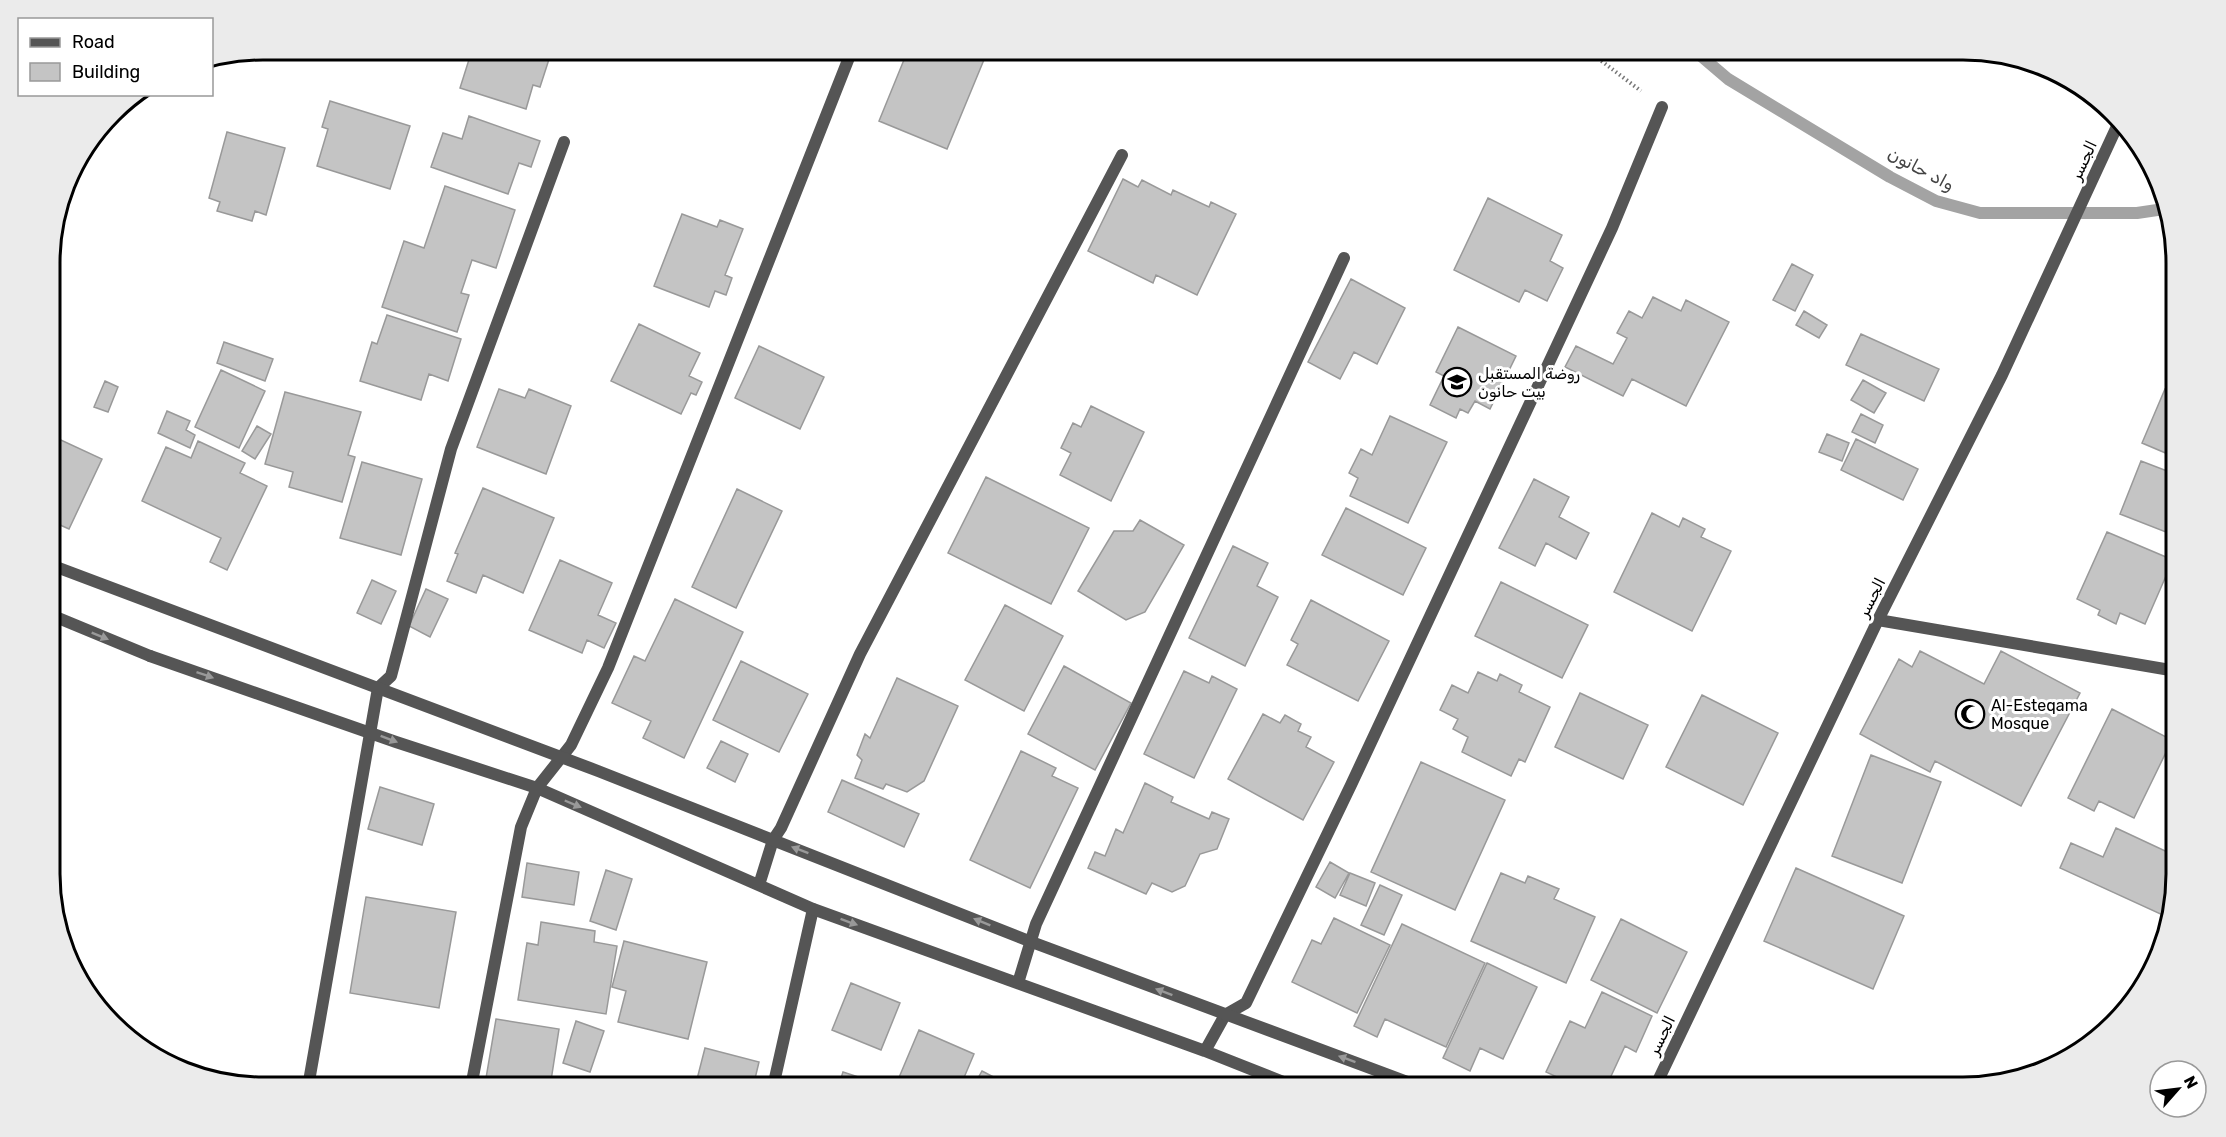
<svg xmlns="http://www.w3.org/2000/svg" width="2226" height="1137" viewBox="0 0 2226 1137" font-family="Rubik,Cairo,sans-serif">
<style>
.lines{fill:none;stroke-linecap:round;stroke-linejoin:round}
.stream{stroke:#a3a3a3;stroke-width:12}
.building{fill:#c4c4c4;stroke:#999;stroke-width:1.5}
.path{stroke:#777;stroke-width:4;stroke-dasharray:1.5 3;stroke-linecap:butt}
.service{stroke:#555;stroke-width:12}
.minor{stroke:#555;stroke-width:12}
.tertiary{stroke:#555;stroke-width:12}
.oneway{fill:#999}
.labels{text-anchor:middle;stroke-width:6;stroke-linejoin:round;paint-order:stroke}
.street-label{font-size:16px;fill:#000;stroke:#fff}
.poi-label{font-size:16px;fill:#000;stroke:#fff;text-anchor:start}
.water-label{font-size:18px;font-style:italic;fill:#444;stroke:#fff}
.rim{fill:none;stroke:#000;stroke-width:3}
</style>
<rect width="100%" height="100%" fill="#fff"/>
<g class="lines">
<path class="stream" d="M1694,50L1728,79L1890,177L1936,201L1980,213H2137L2164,209"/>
</g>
<path class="building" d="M472,50H552L540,87L533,85L526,109L460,88Z
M908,50H988L947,149L879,121Z
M330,101L410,126L390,189L317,166L328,129L322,127Z
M469,116L540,141L531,167L519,163L508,194L431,167L443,133L462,139Z
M227,132L285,148L266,215L255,211L252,221L217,211L220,202L209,198Z
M1123,179L1138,187L1142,180L1171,195L1173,190L1209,207L1211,202L1236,214L1197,295L1156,275L1153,283L1088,251Z
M445,186L515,210L496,268L472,260L461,293L469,295L457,332L382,307L404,241L424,248Z
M1488,198L1562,235L1550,261L1563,268L1547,301L1525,290L1519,302L1454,270Z
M682,214L717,227L720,220L743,229L725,275L732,278L726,295L715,291L709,307L654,286Z
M1792,264L1813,275L1795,311L1773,300Z
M1351,279L1405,308L1377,364L1354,352L1340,379L1308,362Z
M1653,297L1681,311L1686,300L1729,322L1686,406L1632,379L1623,396L1565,367L1576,346L1613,364L1627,338L1617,333L1629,311L1642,318Z
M1804,311L1827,325L1819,338L1796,325Z
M387,315L461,339L448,381L429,374L421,400L360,381L372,342L377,344Z
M639,324L700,353L689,376L702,382L696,395L691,393L681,414L611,381Z
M1458,327L1516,356L1490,409L1475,401L1468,413L1460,409L1456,418L1430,405L1444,376L1436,372Z
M1861,334L1939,369L1924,401L1846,365Z
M224,342L273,359L265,381L217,363Z
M759,346L824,377L800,429L735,398Z
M221,370L265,391L239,448L195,427Z
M1863,380L1886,393L1874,413L1851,400Z
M105,381L118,387L108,412L94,407Z
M499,389L525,398L529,389L571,406L546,474L477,447Z
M2165,389L2175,393V457L2142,443Z
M285,392L361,412L348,455L355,457L342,502L289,487L293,472L265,464Z
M1091,406L1144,432L1111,501L1060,475L1071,453L1061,448L1073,423L1081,427Z
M167,411L190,421L186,430L195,435L190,448L158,433Z
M1861,414L1883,425L1875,443L1852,432Z
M1390,416L1447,442L1408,523L1350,496L1358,478L1349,473L1361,449L1372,455Z
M257,426L271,434L255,459L242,451Z
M1827,434L1849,443L1842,461L1819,452Z
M50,435L102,459L69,529L51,521Z
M1856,439L1918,469L1903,500L1841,470Z
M198,441L245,463L240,473L267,486L227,570L210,562L221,538L142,501L166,447L191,458Z
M2141,461L2175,474L2176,536L2120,514Z
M362,462L422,479L401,555L340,538Z
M986,477L1089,528L1051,604L948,553Z
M1534,479L1569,497L1559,517L1589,533L1576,559L1546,543L1535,566L1499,548Z
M483,488L554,518L523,593L483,575L476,593L447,581L458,554L455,553Z
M737,489L782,511L736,608L692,587Z
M1346,508L1426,548L1403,595L1322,555Z
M1652,513L1679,527L1683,518L1705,529L1701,537L1731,551L1692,631L1614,592Z
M1140,520L1184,545L1145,612L1126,620L1078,591L1114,531H1133Z
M2107,532L2173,560L2145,624L2120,613L2116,624L2098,615L2100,610L2077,599Z
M1233,546L1268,563L1257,586L1278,597L1245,666L1189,638Z
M560,560L612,583L598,615L616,623L604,648L587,640L582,653L529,630Z
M372,580L396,591L381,624L357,613Z
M1501,582L1588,625L1562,678L1475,636Z
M426,589L448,599L430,637L409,626Z
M675,599L743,632L684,758L643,738L651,721L612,703L634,656L645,661Z
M1311,600L1389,641L1358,701L1287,665L1298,644L1291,640Z
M1005,605L1063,636L1024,711L965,680Z
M1920,651L1984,684L2001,651L2080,693L2021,806L1935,761L1930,772L1860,734L1899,659L1912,667Z
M741,661L808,694L779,752L713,720Z
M1064,666L1131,703L1095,770L1028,734Z
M1184,671L1209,683L1212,676L1237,689L1194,778L1144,754Z
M1478,672L1497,681L1500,674L1522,685L1519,692L1550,707L1525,762L1519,759L1511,776L1462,752L1468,737L1453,729L1458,719L1440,710L1452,685L1468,693Z
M897,678L958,706L924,781L907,792L886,784L883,789L855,778L862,760L857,755L865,734L870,738Z
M1580,693L1648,725L1623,779L1555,747Z
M1702,695L1778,733L1743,805L1666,767Z
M2112,709L2172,740L2134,818L2099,801L2094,811L2068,798Z
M1263,714L1280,723L1285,715L1301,724L1298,731L1311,737L1306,747L1334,762L1303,820L1228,779Z
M721,741L748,754L735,782L707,768Z
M1021,751L1056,768L1052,776L1078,788L1030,888L970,860Z
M1871,755L1941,782L1902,883L1832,856Z
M1421,762L1505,800L1455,910L1371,872Z
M842,780L919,814L904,847L828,812Z
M1145,783L1173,797L1171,802L1209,819L1212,812L1229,819L1217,849L1200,854L1185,886L1172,892L1152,883L1146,894L1088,868L1095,852L1105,856L1116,829L1123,833Z
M380,787L434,804L422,845L368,829Z
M2116,828L2176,856V874L2167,917L2060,868L2071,843L2103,857Z
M1330,862L1349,873L1335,898L1316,887Z
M527,863L579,872L574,905L522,897Z
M1796,868L1904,916L1873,989L1764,941Z
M606,870L632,879L616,930L590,921Z
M1350,873L1375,883L1366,906L1340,895Z
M1501,873L1525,883L1528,876L1559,889L1554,899L1595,917L1566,983L1471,941Z
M1380,885L1402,895L1384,935L1361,925Z
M366,897L456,912L439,1008L350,993Z
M1334,918L1390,945L1357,1013L1292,982L1312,940L1321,944Z
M1621,919L1687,952L1657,1013L1591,980Z
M541,922L595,931L594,942L617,946L606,1014L518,1000L527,943L538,945Z
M1402,924L1485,963L1446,1047L1385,1019L1377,1037L1354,1026Z
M624,941L707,962L688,1039L618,1022L626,991L612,987Z
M1487,963L1537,987L1503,1059L1480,1048L1470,1071L1443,1058Z
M851,983L900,1003L881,1050L832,1030Z
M1602,992L1652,1016L1636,1052L1625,1046L1606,1087H1578L1546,1072L1570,1021L1585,1028Z
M496,1019L559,1029L550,1087H508L485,1084Z
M576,1021L604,1031L590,1072L563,1063Z
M919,1030L974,1054L960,1087H895Z
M705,1048L759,1062L753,1087H695Z
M982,1071L1009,1085L1008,1087H973Z
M843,1072L886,1086V1087H838Z"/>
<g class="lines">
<path class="path" d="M1587,50L1641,91"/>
<path class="service" d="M308,1087L378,688L391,676L451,449L564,142
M773,1087L813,909"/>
<path class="minor" d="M1878,620L2176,671
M150,656L396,742L537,788L813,909L1205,1051L1296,1087
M759,885L773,840L781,828L860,654L1122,155
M1018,983L1036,924L1344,258
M1205,1051L1225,1015L1246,1003L1351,785L1612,228L1662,107
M471,1087L521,827L537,788L571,745L608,668L852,50"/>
<path class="tertiary" d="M51,565L598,771L1029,941L1421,1087
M51,615L150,656
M1655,1087L1878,620L2002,375L2119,122"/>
</g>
<defs><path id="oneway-solid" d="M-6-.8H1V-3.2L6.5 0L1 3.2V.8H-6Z" transform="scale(1.5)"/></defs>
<g class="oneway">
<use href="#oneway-solid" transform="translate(100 636) rotate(22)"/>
<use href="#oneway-solid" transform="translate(205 675) rotate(19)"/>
<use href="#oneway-solid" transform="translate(389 739) rotate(21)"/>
<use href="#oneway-solid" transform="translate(573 804) rotate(23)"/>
<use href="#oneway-solid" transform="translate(800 850) rotate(-159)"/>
<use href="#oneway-solid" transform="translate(849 922) rotate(20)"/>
<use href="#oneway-solid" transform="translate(982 922) rotate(-158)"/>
<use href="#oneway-solid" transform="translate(1164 992) rotate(-159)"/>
<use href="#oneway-solid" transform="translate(1347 1059) rotate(-160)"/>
</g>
<defs>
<g id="school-ring" transform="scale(1.5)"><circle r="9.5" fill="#fff" stroke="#000" stroke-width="1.5"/><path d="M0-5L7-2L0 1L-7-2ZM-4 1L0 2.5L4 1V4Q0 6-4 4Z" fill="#000"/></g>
<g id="mosque-ring" transform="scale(1.5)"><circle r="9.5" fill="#fff" stroke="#000" stroke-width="1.5"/><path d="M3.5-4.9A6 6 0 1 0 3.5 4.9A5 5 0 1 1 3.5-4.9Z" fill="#000"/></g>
</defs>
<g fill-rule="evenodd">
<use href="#school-ring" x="1457" y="382"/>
<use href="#mosque-ring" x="1970" y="714"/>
</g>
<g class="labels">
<g class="street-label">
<text transform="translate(2083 160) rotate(-65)" y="6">الجسر</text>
<text transform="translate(1871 597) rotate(-63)" y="6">الجسر</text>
<text transform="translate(1661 1035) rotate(-64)" y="6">الجسر</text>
</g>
<g class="poi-label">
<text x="1478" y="379">روضة المستقبل<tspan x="1478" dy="18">بيت حانون</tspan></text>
<text x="1991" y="711">Al-Esteqama<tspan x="1991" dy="18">Mosque</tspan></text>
</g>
<g class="water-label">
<text transform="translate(1921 169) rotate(28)" y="6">واد حانون</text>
</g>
</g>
<path d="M0 0H2226V1137H0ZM263 60H1963A203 203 0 0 1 2166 263V874A203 203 0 0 1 1963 1077H263A203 203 0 0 1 60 874V263A203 203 0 0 1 263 60Z" fill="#ebebeb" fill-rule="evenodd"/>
<path class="rim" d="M263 60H1963A203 203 0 0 1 2166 263V874A203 203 0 0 1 1963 1077H263A203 203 0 0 1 60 874V263A203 203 0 0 1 263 60Z"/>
<rect x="18" y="18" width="195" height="78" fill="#ffffff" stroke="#999999" stroke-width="1.5"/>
<rect x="30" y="38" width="30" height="9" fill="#555555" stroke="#999999" stroke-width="1.5"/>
<text x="72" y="48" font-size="18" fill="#000000">Road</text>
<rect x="30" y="63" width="30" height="18" fill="#c4c4c4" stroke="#999999" stroke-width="1.5"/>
<text x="72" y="78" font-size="18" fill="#000000">Building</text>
<g transform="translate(2178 1089) rotate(62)"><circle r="28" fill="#ffffff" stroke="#999999" stroke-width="1.5"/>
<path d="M0-4.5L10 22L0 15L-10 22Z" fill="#000000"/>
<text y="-9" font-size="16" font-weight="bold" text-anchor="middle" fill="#000000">N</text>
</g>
</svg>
